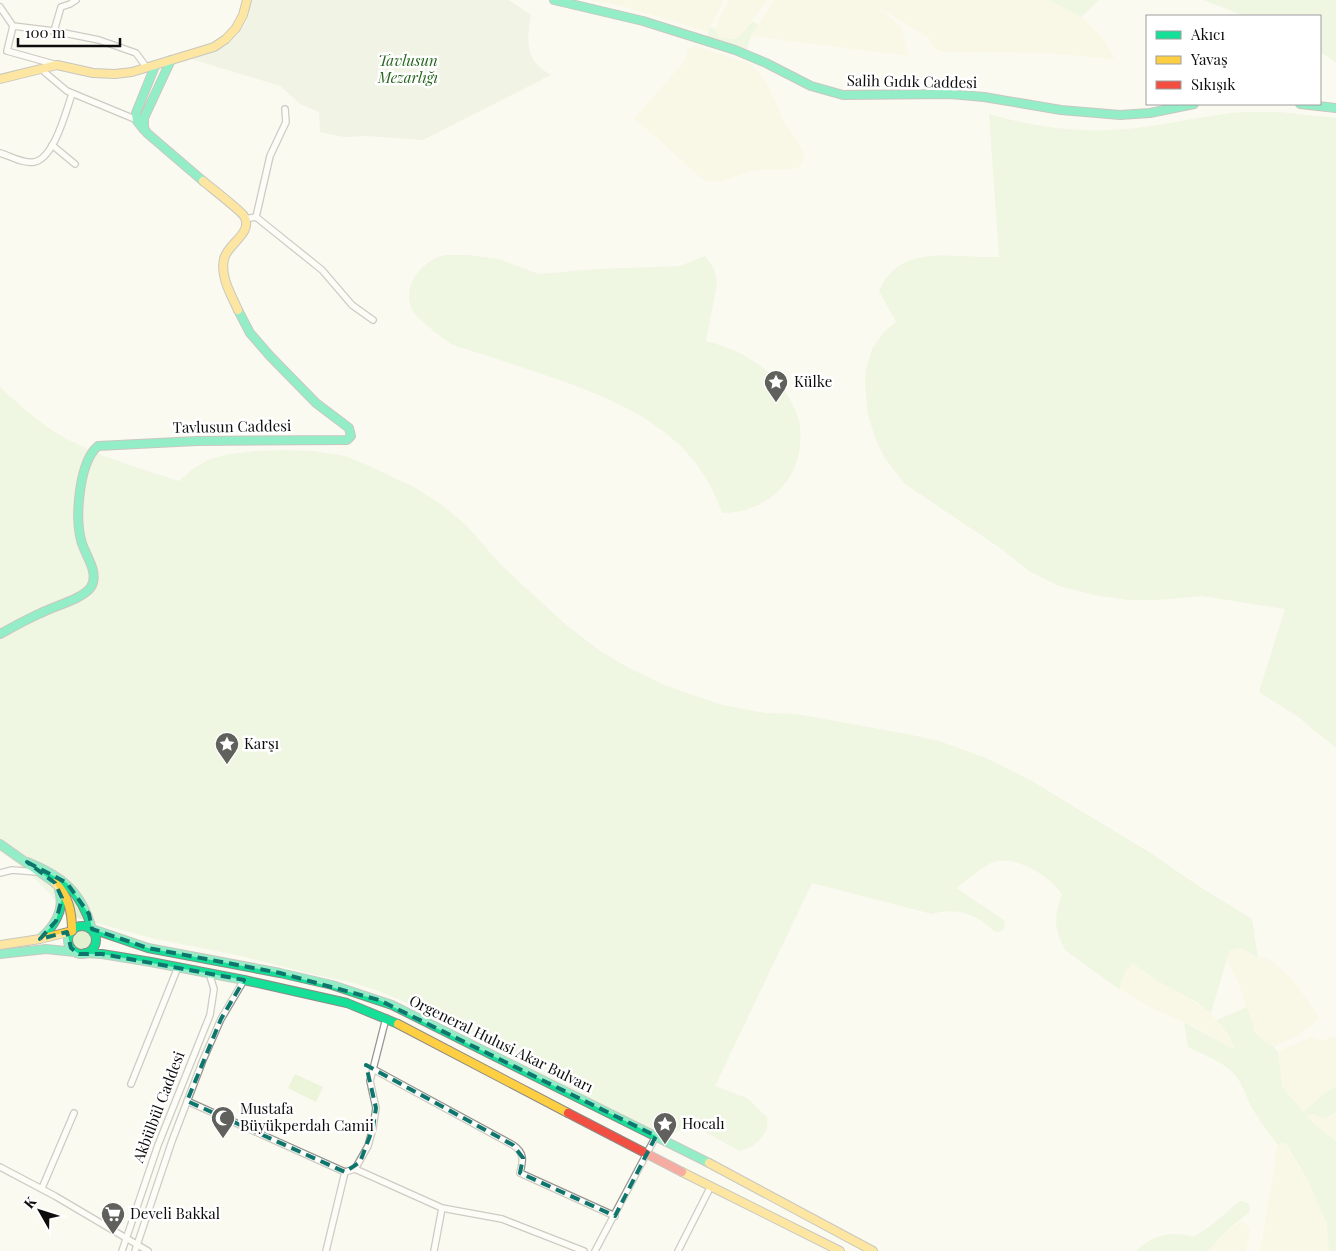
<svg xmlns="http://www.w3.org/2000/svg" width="1336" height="1251" viewBox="0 0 1336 1251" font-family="'Playfair Display',serif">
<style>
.farmland{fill:#f7f7dc}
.green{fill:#e1f1d0}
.cemetery{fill:#e4ecd4}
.pitch{fill:#ecf4da}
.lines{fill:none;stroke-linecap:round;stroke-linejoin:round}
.street-casing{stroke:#94948f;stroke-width:8}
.fast-casing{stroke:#8b8a86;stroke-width:10}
.slow-casing{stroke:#8b8a86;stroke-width:10}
.jam-casing{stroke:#8b8a86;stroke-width:10}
.street{stroke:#fefefd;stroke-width:5.5}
.fast{stroke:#16e098;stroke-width:8}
.slow{stroke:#ffcf43;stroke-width:8}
.jam{stroke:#f24e42;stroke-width:8}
.marked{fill:none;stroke:#0f766e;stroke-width:4;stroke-dasharray:10 6;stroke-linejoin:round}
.labels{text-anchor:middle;stroke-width:5;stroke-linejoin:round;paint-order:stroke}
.park-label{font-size:15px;font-style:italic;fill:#25651c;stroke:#fff}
.street-label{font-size:15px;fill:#0d0d0d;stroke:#fff}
.poi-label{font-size:15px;fill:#0d0d0d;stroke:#fff;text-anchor:start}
</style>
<rect width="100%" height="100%" fill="#fbfaf0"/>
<path class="farmland" d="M587,0H724L708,32L621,6Z
M729,0H767L743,33L737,37L730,40L719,37L715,32L718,20Z
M774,0H1049L1069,9L1086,21L1102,37L1115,59L1043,53L942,52L933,47L928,37L876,6L901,26L909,56L751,36Z
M694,45L751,64L759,72L769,87L783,120L803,150L804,159L800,167L795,169L755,170L720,182L706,181L698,176L654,135L634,119L686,59L687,50Z
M1236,948L1242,949L1258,958H1266L1272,961L1293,980L1320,1018L1299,1035L1274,1047L1262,1040L1253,1028L1238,982L1227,961L1229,952Z
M1132,962L1163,984L1205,1008L1223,1026L1236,1051L1196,1027L1157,1011L1119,989L1124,974Z
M1310,1037L1321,1040L1336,1037V1086L1324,1094L1303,1112L1282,1086L1278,1052Z
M1336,1111V1141L1307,1118L1311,1114L1321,1118L1330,1117Z
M1284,1143L1308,1180L1327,1224L1329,1251H1260L1274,1170L1276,1149L1279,1144Z
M1241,1221L1246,1223L1250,1230L1246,1251H1208L1222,1235Z"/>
<path class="green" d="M1049,0H1099L1081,17Z
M1203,0H1336V62L1320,52V16H1245Z
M752,21L758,24L751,36L746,51L707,37L710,27L715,29L719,37C737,43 742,35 752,21Z
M1246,112H1280L1336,118V748L1297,716L1259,692L1285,609L1202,596L1158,600H1129L1094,595L1059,586L1029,571L1003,550L905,484L884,457L875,437L868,415L865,384L866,369L872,349L885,331L896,322L879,291C900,241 956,259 999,257L989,114C1037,128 1086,134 1136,128C1173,124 1209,114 1246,112Z
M445,255H467L499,259L539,274L598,269L680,266L705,256L714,268L717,283L706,341C747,351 782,375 797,415C801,424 801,436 800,445C796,487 761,513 722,513C691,419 598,393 512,364C498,359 484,355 469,350C464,348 457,347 451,344C444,339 421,322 416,315C397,292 420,260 445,255Z
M0,387C17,403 34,418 53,431C92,455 136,467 179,481L193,469L208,460L224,455L255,451L283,450L313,451L345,456L367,465L416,488L442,505L467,526L500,564L564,623L600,651L629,668L664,685L722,705L766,713L796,714L907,734L939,741L986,758L1030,780L1149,852L1200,887L1252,919L1258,958C1248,952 1239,943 1229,952L1211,1013L1198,1003L1163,984L1132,963L1124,974L1119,989L1065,950L1059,937L1056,924L1057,910L1062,894C1048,875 1016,854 991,863C982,867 965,882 956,888L1004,920L1005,925L1004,929L998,932C992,931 988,925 982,921C967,911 949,909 932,914L812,883L715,1086L747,1098L767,1117C771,1134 754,1148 739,1151L697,1127H690L664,1137L407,1003L376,990L346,981L316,975L241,956L151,938L56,912L57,903C41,882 22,866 0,852Z
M72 939a11 11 0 1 1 22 0a11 11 0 1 1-22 0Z
M1247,1007L1255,1032L1262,1040L1274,1047L1278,1052L1282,1086L1303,1112L1324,1094L1336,1086V1111C1325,1122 1323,1117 1311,1114L1307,1118L1336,1141V1251H1329L1327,1224L1308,1180L1286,1144L1281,1143L1278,1145C1268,1132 1259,1120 1251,1106C1245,1094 1242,1081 1232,1072C1220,1060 1202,1054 1188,1047L1184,1022L1235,1050L1228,1034L1217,1020Z
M1240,1201L1248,1203L1250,1208L1249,1212L1222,1235L1208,1251H1136C1151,1235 1173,1230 1193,1237L1209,1227Z"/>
<path class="cemetery" d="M249,0H509L531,15C527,41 524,60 551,75L423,140L367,136L344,137L320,132L319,112L300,104L280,86L191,59C202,55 214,52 224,47C235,41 247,24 249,12C249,8 249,4 249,0Z"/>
<path class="pitch" d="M295,1074L323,1087L316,1102L288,1088Z"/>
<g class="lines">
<g class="street-casing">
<path id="street" d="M0,7L13,26L54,31L99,40L136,53L147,68
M13,26L7,51L57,65
M54,31L61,7L70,4L76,0
M42,70L67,91L137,120
M52,145L75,164
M0,153C10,156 24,164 34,162C54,159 66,111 72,94
M256,217L322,270L352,305L373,320
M245,219L256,217L270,156L286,122L285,109
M0,873L12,870L37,872
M373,1069L513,1145C525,1153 523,1161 520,1173L615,1216
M131,1084L178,967
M187,1101L345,1172L326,1251
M0,1167L55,1196L148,1251
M355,1169L368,1146L373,1128L376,1108L370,1081L386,1018
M345,1172L355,1169L442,1208L434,1251
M42,1188L74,1113
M442,1208L502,1219L584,1251
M122,1251L158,1145L210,1015L214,989L209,973
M135,1251L172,1141L203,1060L221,1019L244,980
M595,1251L656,1136
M678,1251L711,1186"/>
</g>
<g class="fast-casing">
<path id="fast" d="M554,0L643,21L735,50L766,63L811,86L843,95L950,94L984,97L1061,110L1120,115L1150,113L1194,104
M171,60L144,118V128L147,133L203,181
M1300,104L1336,108
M144,130L137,121L136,113L155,66
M0,634C13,627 27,619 41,613C54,606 83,599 91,587C100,572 84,554 81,540C75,516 79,462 98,446L197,441L347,440L351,436L349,428L316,403L270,356L250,333L238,310
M0,844L55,883
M27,862C62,876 81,891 92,929
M68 940a14 14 0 1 1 28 0a14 14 0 1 1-28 0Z
M92,929L148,948L280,973L332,985L392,1005L709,1163
M42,937C56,924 65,909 59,890
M85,953L102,954L151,962L244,980L347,1003L398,1024
M0,954L46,949L75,952"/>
</g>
<g class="slow-casing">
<path id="slow" d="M0,79L57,65L93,73L115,74L132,72L214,47L226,39L236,28L243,15L247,0
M203,181C210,187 240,210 244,216C254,233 227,244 224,259C220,277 231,294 238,310
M0,945L40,939L72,931C72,912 69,896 55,883
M398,1024L568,1113
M709,1163L873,1251
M682,1172L840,1251"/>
</g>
<g class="jam-casing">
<path id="jam" d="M568,1113L682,1172"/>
</g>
<use href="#street" class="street"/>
<use href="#fast" class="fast"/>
<use href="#slow" class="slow"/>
<use href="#jam" class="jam"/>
</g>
<path d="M0 0H1336V1251H0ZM27,862L67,883L89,914L92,929L148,948L280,973L379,1000L656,1136L615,1216L520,1173L523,1158L513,1145L366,1065L376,1108L373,1128L360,1162L345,1172L187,1101L221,1019L244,980L102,954H79L71,948L67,932L40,939L56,921L62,898L55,883Z" fill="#fbfaf0" fill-opacity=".55" fill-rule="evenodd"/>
<path class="marked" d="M27,862L67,883L89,914L92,929L148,948L280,973L379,1000L656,1136L615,1216L520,1173L523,1158L513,1145L366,1065L376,1108L373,1128L360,1162L345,1172L187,1101L221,1019L244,980L102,954H79L71,948L67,932L40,939L56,921L62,898L55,883Z"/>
<defs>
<g id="sight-pin" transform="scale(1.25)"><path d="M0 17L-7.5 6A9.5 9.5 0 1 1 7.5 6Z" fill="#60605c" stroke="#fff"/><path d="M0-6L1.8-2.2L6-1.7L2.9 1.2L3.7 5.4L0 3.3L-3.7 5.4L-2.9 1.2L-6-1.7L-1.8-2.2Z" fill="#fff"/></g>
<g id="mosque-pin" transform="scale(1.25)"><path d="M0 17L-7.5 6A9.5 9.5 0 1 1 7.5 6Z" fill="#60605c" stroke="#fff"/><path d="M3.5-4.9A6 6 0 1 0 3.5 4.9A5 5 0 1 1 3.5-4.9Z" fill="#fff"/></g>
<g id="supermarket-pin" transform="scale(1.25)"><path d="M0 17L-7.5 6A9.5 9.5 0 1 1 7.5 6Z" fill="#60605c" stroke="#fff"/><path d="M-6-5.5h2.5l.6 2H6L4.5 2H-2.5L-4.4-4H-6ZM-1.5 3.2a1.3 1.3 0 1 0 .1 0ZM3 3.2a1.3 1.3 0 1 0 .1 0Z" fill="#fff"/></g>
</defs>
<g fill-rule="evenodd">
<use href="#sight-pin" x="776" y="382"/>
<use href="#sight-pin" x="227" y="744"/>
<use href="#mosque-pin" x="223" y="1118"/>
<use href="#sight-pin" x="665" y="1124"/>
<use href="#supermarket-pin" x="113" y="1214"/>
</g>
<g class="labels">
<g class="park-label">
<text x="408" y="66">Tavlusun<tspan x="408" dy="17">Mezarlığı</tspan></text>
</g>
<g class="street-label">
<text transform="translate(912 82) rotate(1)" y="5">Salih Gıdık Caddesi</text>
<text transform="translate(232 427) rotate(-1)" y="5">Tavlusun Caddesi</text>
<text transform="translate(501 1044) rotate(26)" y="5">Orgeneral Hulusi Akar Bulvarı</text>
<text transform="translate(159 1107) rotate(-69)" y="5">Akbülbül Caddesi</text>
</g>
<g class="poi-label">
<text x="794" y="387">Külke</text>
<text x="244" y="749">Karşı</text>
<text x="240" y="1114">Mustafa<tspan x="240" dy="17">Büyükperdah Camii</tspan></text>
<text x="682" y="1129">Hocalı</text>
<text x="130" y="1219">Develi Bakkal</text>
</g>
</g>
<rect x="1146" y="15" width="175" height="90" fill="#ffffff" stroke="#9e9e9e"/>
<rect x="1156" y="31" width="25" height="8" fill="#16e098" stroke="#9e9e9e"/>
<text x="1191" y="40" font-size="15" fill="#0d0d0d">Akıcı</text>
<rect x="1156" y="56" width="25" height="8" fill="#ffcf43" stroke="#9e9e9e"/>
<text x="1191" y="65" font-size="15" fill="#0d0d0d">Yavaş</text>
<rect x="1156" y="81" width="25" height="8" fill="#f24e42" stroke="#9e9e9e"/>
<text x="1191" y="90" font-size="15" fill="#0d0d0d">Sıkışık</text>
<g transform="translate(40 1211) rotate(309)" stroke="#ffffff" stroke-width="4" paint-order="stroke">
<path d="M0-4L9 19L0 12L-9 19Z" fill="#0d0d0d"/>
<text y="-8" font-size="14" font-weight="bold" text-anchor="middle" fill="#0d0d0d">K</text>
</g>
<path d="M18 38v8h102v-8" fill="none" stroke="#0d0d0d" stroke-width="2.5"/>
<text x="25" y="38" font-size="15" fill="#0d0d0d" stroke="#ffffff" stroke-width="4" paint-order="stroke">100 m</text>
</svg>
